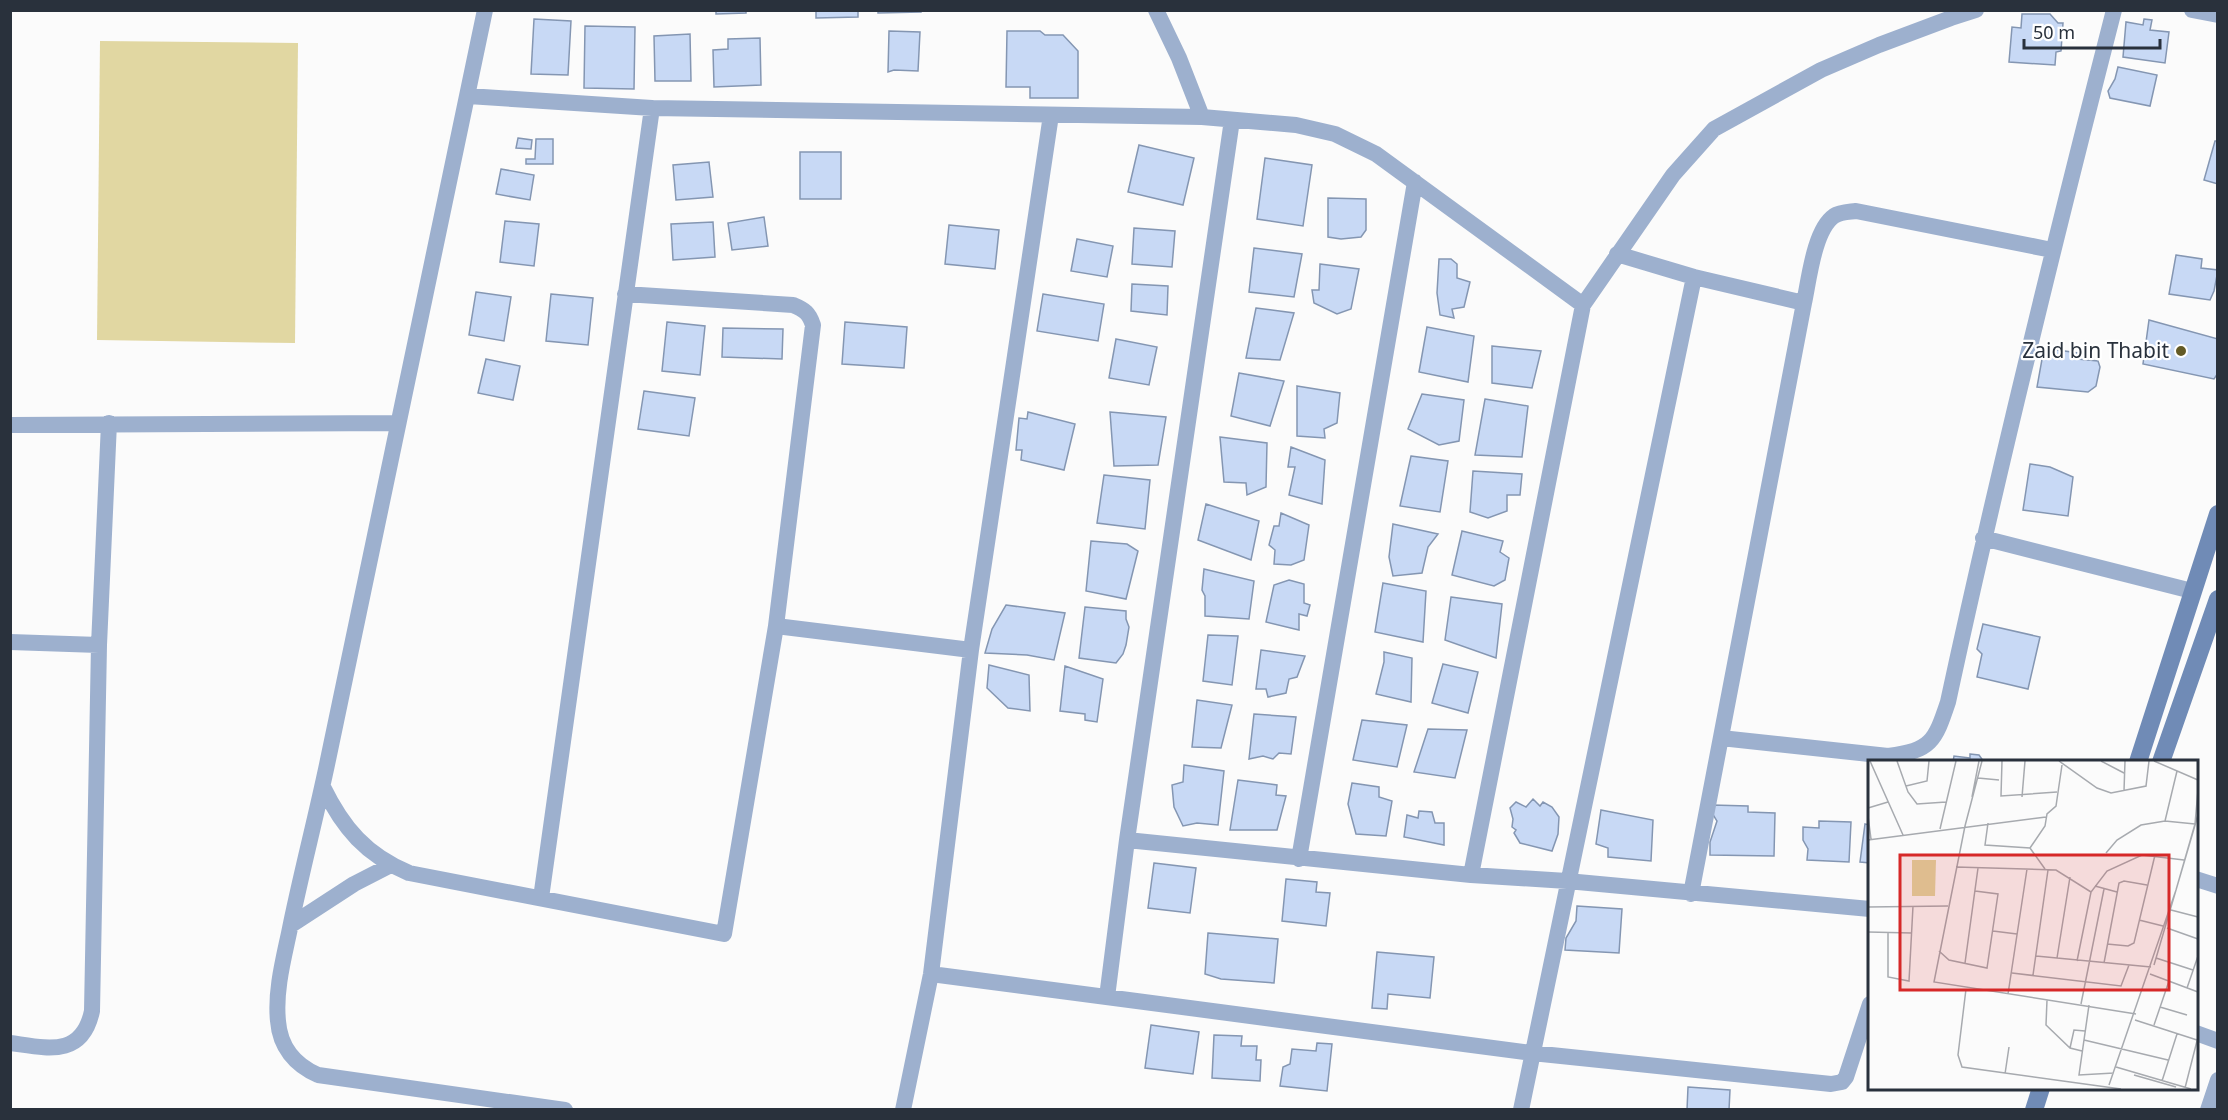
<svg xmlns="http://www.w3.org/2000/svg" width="2228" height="1120" viewBox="0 0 2228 1120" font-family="'Noto Sans',sans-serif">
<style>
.green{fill:#e1d7a2}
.building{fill:#c8d9f5;stroke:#8496b2;stroke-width:1.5}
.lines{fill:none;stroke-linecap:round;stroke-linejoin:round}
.street{stroke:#9db0ce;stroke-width:16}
.secondary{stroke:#708bb6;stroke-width:18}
.poi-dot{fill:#635a26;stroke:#fff;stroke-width:2}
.labels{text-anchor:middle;stroke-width:4.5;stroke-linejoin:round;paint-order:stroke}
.poi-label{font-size:21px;fill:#29313c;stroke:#fff;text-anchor:end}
.inset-road{fill:none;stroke:#a7aaaf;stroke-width:1.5}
.view{fill:#d62828;fill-opacity:0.15;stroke:#d62828;stroke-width:3}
.inset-edge{fill:none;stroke:#29313c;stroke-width:3}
</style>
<rect width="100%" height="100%" fill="#fbfbfb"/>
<path class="green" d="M100,41L298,43L295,343L97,340Z"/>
<path class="building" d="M716,10H746V13L716,14Z
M816,10H858V17L816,18Z
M878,10H921V12L878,13Z
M2022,14H2050L2058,23H2063L2061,51L2056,52L2055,65L2009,62L2012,27L2021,28Z
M534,19L571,21L568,75L531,74Z
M2144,19L2152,20L2150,30L2169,32L2165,63L2123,57L2126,22L2143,25Z
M585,26L635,27L634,89L584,88Z
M889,31L920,32L918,71L894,70L888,72Z
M1007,31H1040L1045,35H1063L1078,51V98H1030V87H1006Z
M690,34L691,81H655L654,36Z
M760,38L761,85L714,87L713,50L728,49V39Z
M2118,67L2157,75L2150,106L2110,98L2108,91L2115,79Z
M518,138L532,140L531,149L516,148Z
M536,139H553V164H526V159H535Z
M2215,141H2218V184L2204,180Z
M1139,145L1194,158L1183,205L1128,192Z
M800,152H841V199H800Z
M1265,158L1312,165L1303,226L1257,219Z
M709,162L713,197L676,200L673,165Z
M501,169L534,175L530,200L496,194Z
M1328,198L1366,199V230L1361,237L1341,239L1328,237Z
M764,217L768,246L732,250L728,223Z
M505,221L539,224L534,266L500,262Z
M713,222L715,257L673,260L671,224Z
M949,225L999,230L995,269L945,264Z
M1134,228L1175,231L1172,267L1132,264Z
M1077,239L1113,246L1107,277L1071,271Z
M1254,248L1302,254L1294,297L1249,292Z
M2176,255L2202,259L2201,268L2218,270L2214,291L2210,300L2169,294Z
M1439,259H1451L1457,264V278L1470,282L1464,307L1452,309L1454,318L1440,315L1437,293Z
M1320,264L1359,269L1351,309L1337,314L1314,303L1312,290H1319Z
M1132,284L1168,286L1167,315L1131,311Z
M476,292L511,297L504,341L469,335Z
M551,294L593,298L588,345L546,341Z
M1043,294L1104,304L1098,341L1037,331Z
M1256,308L1294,313L1280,360L1246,358Z
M2149,320L2218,339V373L2214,379L2143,364Z
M667,322L705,326L700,375L662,371Z
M845,322L907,327L904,368L842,364Z
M1427,327L1474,336L1468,382L1419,372Z
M723,328L783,329L782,359L722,357Z
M1116,339L1157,347L1149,385L1109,378Z
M1492,346L1541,351L1532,388L1492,383Z
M2044,348L2078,353V359L2098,361L2100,367L2096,386L2088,392L2037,387Z
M486,359L520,366L513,400L478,393Z
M1239,373L1284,381L1270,426L1231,416Z
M1297,386L1340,393L1337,423L1324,429L1325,438L1297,436Z
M644,391L695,398L689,436L638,429Z
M1422,394L1464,400L1459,441L1439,445L1408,429Z
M1485,399L1528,406L1522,457L1475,455Z
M1028,412L1075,424L1064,470L1021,460L1022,450H1016L1019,418L1027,419Z
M1110,412L1166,417L1158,465L1114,466Z
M1220,437L1267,443L1266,487L1247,495L1246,483L1224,482Z
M1291,447L1325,460L1322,504L1289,495L1295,467H1288Z
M1411,456L1448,461L1440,512L1400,506Z
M2030,464L2050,467L2073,477L2068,516L2023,510Z
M1473,471L1522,474L1520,495H1507V511L1488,518L1470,512Z
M1104,475L1150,480L1145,529L1097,523Z
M1206,504L1259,521L1251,560L1198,540Z
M1281,513L1309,525L1304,560L1291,565L1274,564L1275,550L1269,545L1274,526H1279Z
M1393,524L1438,534L1428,547L1422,573L1393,576L1389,557Z
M1462,531L1503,541L1500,552L1509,558L1505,580L1494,586L1452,575Z
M1091,541L1127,544L1138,551L1126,599L1086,591Z
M1204,569L1254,581L1249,619L1205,616V596L1202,590Z
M1289,580L1304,584V603L1310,605L1307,616L1299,614V630L1266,622L1274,585Z
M1383,583L1426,591L1423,642L1375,632Z
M1451,597L1502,604L1496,658L1445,640Z
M1006,605L1065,613L1054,660L1027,655L985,653L992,629Z
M1085,607L1126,611V619L1129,627L1126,645L1123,654L1116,663L1079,658Z
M1983,624L2040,637L2028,689L1977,677L1982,654L1977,649Z
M1208,635L1238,636L1232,685L1203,681Z
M1261,650L1305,656L1297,677L1289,679L1286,693L1268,697L1266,689H1256Z
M1384,652L1412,658L1411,702L1376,694L1384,662Z
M1443,664L1478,672L1468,713L1432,703Z
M989,665L1029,675L1030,711L1008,708L987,688Z
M1065,666L1103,679L1097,722L1085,720V714L1060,711Z
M1197,700L1232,705L1221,748L1192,747Z
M1254,714L1296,717L1291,754L1279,753L1273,759L1263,756L1249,759Z
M1362,720L1407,725L1397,767L1353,760Z
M1428,729L1467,730L1455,778L1414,772Z
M1970,754L1979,755L1984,762H1953L1954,756L1970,758Z
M1184,765L1224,771L1218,825L1197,823L1183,826L1174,807L1172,785L1183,782Z
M1238,780L1277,785L1276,795L1286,796L1277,830H1230Z
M1352,783L1379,787V797L1392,801L1386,836L1356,834L1348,804Z
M1533,799L1540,806L1543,802L1552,807L1559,817L1558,834L1552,851L1520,843L1514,833L1516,830L1512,827L1513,819L1510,808L1516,802L1526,807Z
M1712,805L1748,806V812L1775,813L1774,856L1710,855V842L1717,821L1712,813Z
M1601,810L1653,820L1651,861L1608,857V848L1596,844Z
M1419,811L1432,812L1435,823H1444V845L1404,837L1407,815L1418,818Z
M1819,821L1851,822L1849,862L1807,860L1808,849L1803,840V827L1819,828Z
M1865,824L1870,825V863L1860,862Z
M1154,863L1196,868L1190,913L1148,908Z
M1286,879L1317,882L1316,892L1330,893L1326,926L1282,921Z
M1577,906L1622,909L1619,953L1565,950L1566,938L1576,921Z
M1208,933L1278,939L1274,983L1221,979L1205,974Z
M1377,952L1434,957L1430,998L1388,994L1387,1009L1372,1008Z
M1151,1025L1199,1032L1193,1074L1145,1068Z
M1214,1035L1242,1036L1241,1046H1257L1256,1060H1261L1260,1081L1212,1078Z
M1317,1043L1332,1044L1327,1091L1280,1086L1283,1067L1290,1064L1292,1049L1316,1051Z
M1688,1087L1730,1090L1729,1110H1687Z"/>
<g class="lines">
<path class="street" d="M485,10C434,259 380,506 329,755C317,814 301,873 289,933C283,961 275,992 278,1021C280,1047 295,1065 318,1075L565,1110
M1156,10L1179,58L1202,117
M2192,10L2218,15
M468,96L652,108L1202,117L1296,125L1335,134L1376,154L1583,305
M1617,254L1694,277L1804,303
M10,425L397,423
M1983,538L2192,591
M776,626L971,650
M10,642L99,645
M1721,738L1888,756C1931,751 1935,741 1948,702C1998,470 2055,240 2114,10
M323,787C343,828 366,855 409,873L724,934L776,626L813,325C809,313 805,310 793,305L625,294
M1127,840L1471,875L1567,881L1870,909
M1299,859L1415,182
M1471,875L1583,305L1673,175L1714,129L1821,70L1879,45L1951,18L1976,10
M2196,879L2218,886
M1691,894L1804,303C1809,280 1814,230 1834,216C1840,212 1849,212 1856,211L2052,250
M541,898L652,108
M291,925L354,884L391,865
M931,974L1532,1053L1831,1084L1842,1082L1846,1077L1870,1004
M1107,997L1127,840L1232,120
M2196,1033L2218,1041
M10,1043C47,1048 82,1058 92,1011L99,645L109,423
M903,1110L931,974L971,650L1051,115
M1521,1110L1694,277
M2208,1110L2218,1080"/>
<path class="secondary" d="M2138,762L2218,514
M2161,762L2218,599
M2034,1110L2041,1088"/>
</g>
<circle class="poi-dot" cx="2181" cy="351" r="6"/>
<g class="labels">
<g class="poi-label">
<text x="2169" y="358">Zaid bin Thabit</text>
</g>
</g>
<g transform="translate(1868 760)">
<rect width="330" height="330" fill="#fbfbfb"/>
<path d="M44,100H68L67,136H44Z" fill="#e1d7a2"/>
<path class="inset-road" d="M2,1L35,75M29,1L40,32L49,44L78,42M114,1L97,66L66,222L268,254M134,1L133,36L189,32M191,1L229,28L243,33L278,26L281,1M233,1L256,13M286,1L330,20M110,18L131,20M38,26L59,21L61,1M256,31L257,1M104,37L111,1M154,37L157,1M0,48L20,42M0,56L3,79M297,61L309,11M120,63L117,85L162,88L177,109M72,69L88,1M0,80L178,57M162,88L177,66L179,54L188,46L194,5M238,93L249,80L273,65L297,61L327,64M88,107L188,110L223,132M227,126L249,132M0,147L80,146M303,150L330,157M271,160L295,166M299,168L330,179M125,171L149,174M0,172L44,173M20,172V217L41,221L45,146M239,184L260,186L266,183L287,95M71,191L81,200L119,208L130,134L107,131M168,196L283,207M189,198L202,117M288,198L325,210M209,201L223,132L239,111L274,95L316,100M97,203L110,108M236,203L251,123L256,121L279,125M286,205L330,55M144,213L253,226L261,205M282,214L330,232M165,215L180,110M319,228L330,196M98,229L90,295L94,307L253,329M140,234L159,109M179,240L178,265L202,288L214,291M213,244L236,129M221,245L211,315L246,313M292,247L319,255M267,260L329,280M286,265L301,221M216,280L300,300M202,288L206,270L217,271M248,307L323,329M137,314L141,287M266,315L308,327M294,321L309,274M241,325L308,130L327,64L330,30M317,328L330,277"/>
<path class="view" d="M32,95H301V230H32Z"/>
<rect width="330" height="330" class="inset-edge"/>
</g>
<rect width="2228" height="1120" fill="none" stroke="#29313c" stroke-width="24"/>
<path d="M2024 39v9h136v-9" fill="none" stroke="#29313c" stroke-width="3"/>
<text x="2033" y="39" font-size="18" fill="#29313c" stroke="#ffffff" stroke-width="4.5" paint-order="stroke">50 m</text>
</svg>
